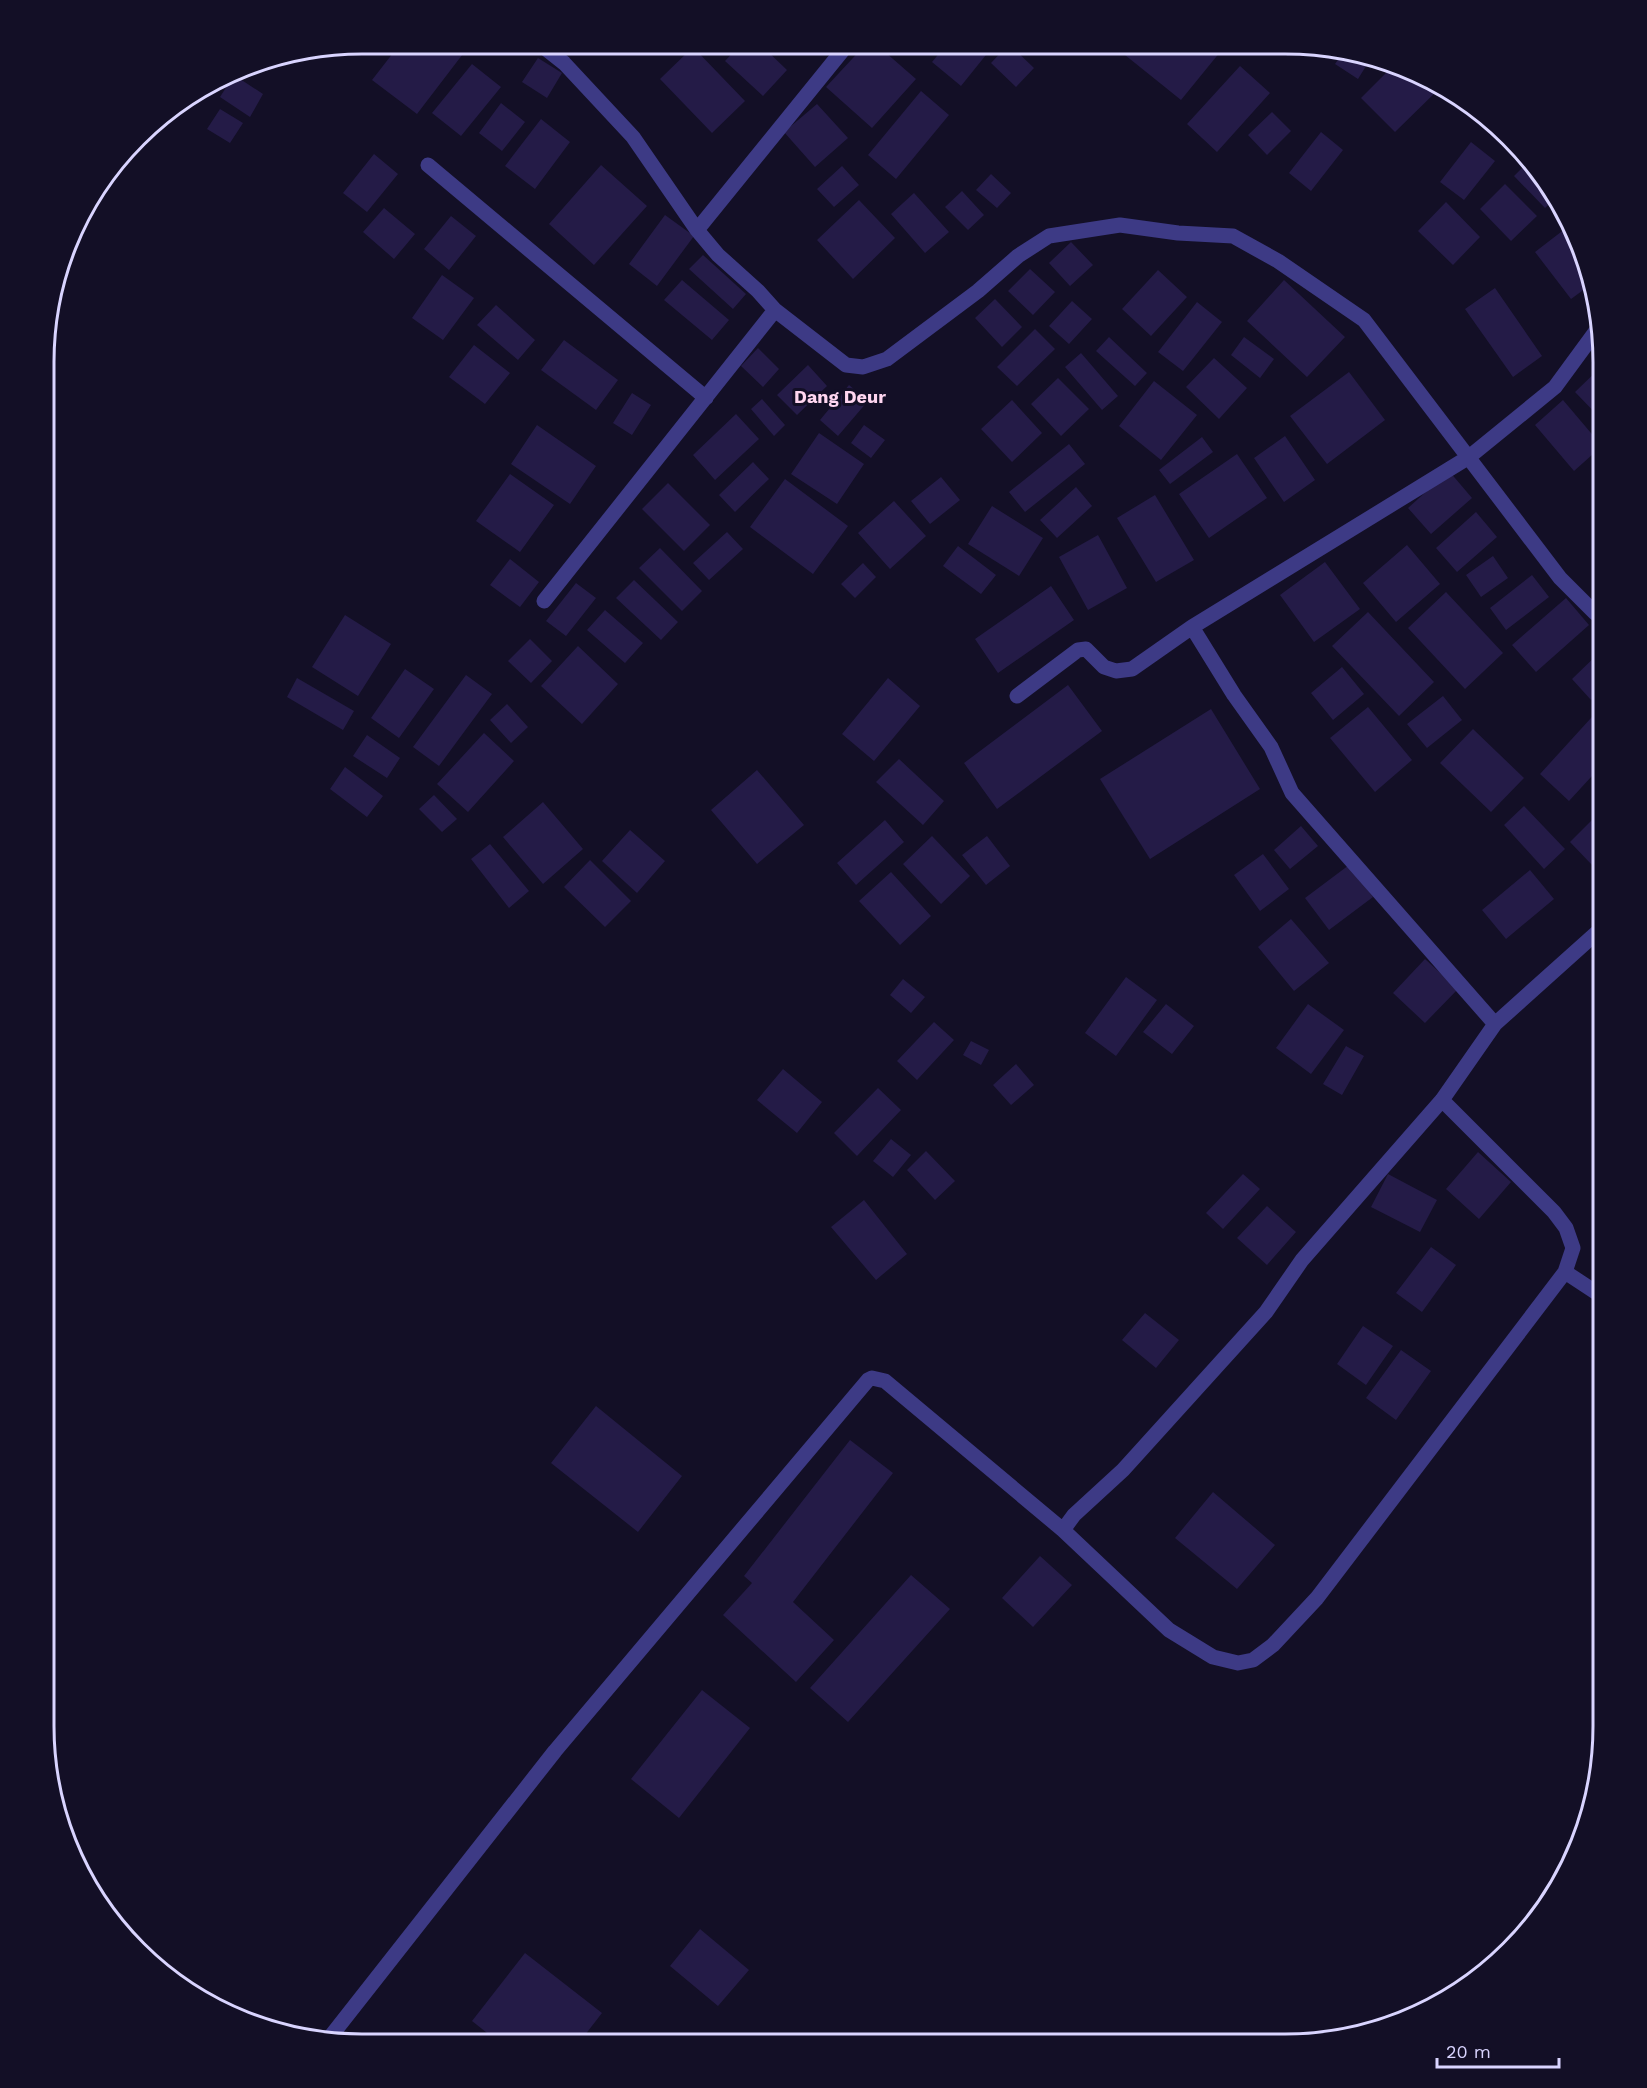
<svg xmlns="http://www.w3.org/2000/svg" width="1647" height="2088" viewBox="0 0 1647 2088" font-family="'Work Sans',sans-serif">
<style>
.building{fill:#241b47}
.lines{fill:none;stroke-linecap:round;stroke-linejoin:round}
.minor{stroke:#3d3a85;stroke-width:15}
.labels{text-anchor:middle;stroke-width:6;stroke-linejoin:round;paint-order:stroke}
.quarter-label{font-size:18px;font-weight:bold;fill:#ffd6f0;stroke:#130f26}
.rim{fill:none;stroke:#d9d4ff;stroke-width:3}
</style>
<rect width="100%" height="100%" fill="#130f26"/>
<path class="building" d="M400,44H466L469,46L417,114L372,80Z
M740,45H761L787,70L763,96L725,61Z
M865,45H877L916,79L872,128L826,87Z
M946,45H994L961,86L932,62Z
M1008,45H1010L1034,68L1016,87L991,63Z
M1133,46H1225L1181,100L1125,55Z
M1276,46H1297L1288,56Z
M693,47L745,101L712,133L660,79Z
M1344,51L1371,58L1358,79L1335,64Z
M538,58L562,73L547,98L522,82Z
M472,64L501,87L461,136L432,113Z
M1395,64L1407,68L1442,86L1395,132L1361,98Z
M1240,66L1270,93L1217,152L1187,124Z
M234,75L263,94L250,117L220,97Z
M921,91L949,115L896,179L868,155Z
M501,103L525,122L502,151L479,133Z
M817,104L848,138L815,167L784,132Z
M220,109L243,123L230,143L207,129Z
M1272,112L1291,131L1267,155L1248,135Z
M541,119L570,142L535,189L505,166Z
M1321,132L1343,150L1311,191L1289,173Z
M1471,142L1495,161L1464,200L1440,182Z
M374,154L398,174L367,212L343,193Z
M1530,160L1557,197L1545,208L1514,176Z
M601,165L647,206L594,265L549,224Z
M842,166L859,185L834,207L817,189Z
M991,174L1011,193L997,208L976,190Z
M1505,184L1537,216L1511,241L1480,209Z
M962,191L984,215L968,230L945,207Z
M914,193L949,232L925,253L891,214Z
M859,200L895,238L853,279L817,240Z
M1446,202L1480,237L1453,265L1418,231Z
M384,208L415,234L394,259L363,232Z
M665,215L694,236L657,286L629,264Z
M451,216L476,236L449,270L424,249Z
M1570,225L1593,283L1571,299L1535,252Z
M1071,242L1093,265L1070,286L1049,263Z
M703,255L746,294L733,309L689,269Z
M1030,269L1055,292L1033,315L1008,291Z
M1158,270L1187,297L1151,336L1122,309Z
M442,275L474,298L443,340L412,318Z
M682,280L729,320L712,340L664,300Z
M1284,280L1345,337L1307,377L1247,321Z
M1495,288L1542,356L1513,377L1465,309Z
M995,299L1022,327L1002,347L975,318Z
M1072,301L1092,319L1069,344L1049,326Z
M1197,302L1222,322L1183,371L1158,352Z
M496,305L535,340L518,360L477,325Z
M1035,329L1055,349L1017,386L997,367Z
M1109,337L1147,373L1135,386L1096,351Z
M1244,337L1274,359L1260,378L1231,355Z
M564,340L618,380L596,410L541,370Z
M474,345L510,373L485,404L449,377Z
M758,348L779,369L763,387L741,366Z
M1081,353L1118,396L1102,410L1065,367Z
M1214,358L1247,388L1219,419L1186,387Z
M808,365L827,386L797,415L777,395Z
M1603,365V421L1575,392Z
M1349,372L1385,420L1327,464L1290,416Z
M1058,378L1089,409L1061,436L1031,404Z
M1154,381L1197,415L1161,460L1119,426Z
M849,385L868,401L838,436L820,420Z
M632,393L651,405L632,435L613,423Z
M762,399L785,425L774,436L751,409Z
M1012,400L1042,433L1012,462L981,429Z
M1563,400L1602,446L1574,471L1535,425Z
M736,414L759,439L715,480L693,455Z
M537,425L596,466L570,504L511,464Z
M864,425L885,440L871,458L851,443Z
M819,433L864,464L837,504L791,474Z
M1285,436L1315,480L1284,502L1254,458Z
M1202,437L1213,452L1170,484L1159,470Z
M1069,444L1085,464L1025,512L1009,492Z
M1237,454L1267,498L1209,538L1179,494Z
M753,462L769,479L735,512L719,495Z
M1449,471L1472,498L1431,534L1408,508Z
M510,474L554,505L520,552L476,521Z
M941,477L960,500L930,524L911,501Z
M785,479L848,526L813,574L750,527Z
M668,483L710,525L684,551L642,509Z
M1076,487L1092,506L1057,538L1040,520Z
M1155,495L1194,560L1156,582L1117,518Z
M894,501L926,536L890,569L858,533Z
M992,506L1043,538L1019,576L968,544Z
M1476,512L1497,537L1457,572L1436,548Z
M727,532L743,549L709,580L693,563Z
M1098,535L1127,588L1088,610L1059,557Z
M1407,545L1440,584L1396,622L1363,583Z
M958,546L996,575L981,594L943,566Z
M660,548L702,591L682,611L639,568Z
M1493,556L1508,578L1481,597L1466,575Z
M510,559L539,582L520,607L490,585Z
M1325,562L1360,609L1314,642L1280,595Z
M863,563L876,577L855,598L841,584Z
M1532,575L1549,597L1506,630L1490,608Z
M634,580L678,622L661,640L616,598Z
M576,583L596,598L566,636L546,621Z
M1051,586L1074,620L998,673L975,639Z
M1446,592L1503,653L1465,689L1408,628Z
M1566,598L1589,625L1536,672L1512,645Z
M605,610L643,643L625,663L587,630Z
M1368,612L1434,682L1399,716L1332,646Z
M345,615L391,644L358,696L312,667Z
M530,639L552,661L531,683L508,661Z
M578,646L618,684L582,724L541,686Z
M1603,649V688L1591,700L1572,679Z
M1342,667L1364,694L1333,720L1311,693Z
M405,669L434,689L399,738L371,718Z
M466,675L492,694L439,766L413,747Z
M297,678L354,711L343,730L287,697Z
M888,678L920,706L874,761L842,734Z
M1068,685L1102,731L997,809L964,763Z
M1443,696L1462,720L1427,748L1407,724Z
M507,704L528,727L511,743L490,720Z
M1368,707L1412,760L1375,792L1330,738Z
M1601,707L1603,710V764L1569,801L1540,774Z
M1211,709L1260,789L1150,859L1100,779Z
M1473,729L1524,778L1491,812L1440,763Z
M484,733L514,761L468,812L437,784Z
M367,735L400,758L387,778L353,756Z
M899,759L944,801L923,825L876,782Z
M345,767L383,796L367,817L330,789Z
M757,770L804,825L757,864L711,810Z
M434,795L457,819L442,832L419,809Z
M543,802L583,849L543,884L503,837Z
M1524,806L1565,849L1544,869L1504,825Z
M1594,818L1603,828V855L1592,865L1570,842Z
M885,820L904,842L856,885L837,863Z
M1301,826L1318,846L1290,869L1274,850Z
M630,830L665,861L637,893L602,861Z
M932,836L970,876L941,904L903,864Z
M987,836L1010,866L986,885L962,855Z
M490,844L529,891L509,908L471,859Z
M1263,854L1289,889L1260,911L1234,875Z
M590,860L631,901L605,927L564,887Z
M1349,865L1373,897L1329,930L1305,898Z
M1530,870L1554,899L1506,939L1482,910Z
M891,872L931,916L900,945L859,901Z
M1291,919L1329,963L1294,991L1258,947Z
M1425,959L1458,989L1425,1023L1393,993Z
M1126,977L1157,1000L1116,1056L1085,1033Z
M903,979L925,997L911,1013L890,995Z
M1166,1004L1194,1026L1172,1054L1143,1032Z
M1308,1004L1344,1030L1311,1074L1276,1048Z
M934,1022L954,1040L917,1080L897,1061Z
M971,1041L989,1050L981,1065L963,1055Z
M1346,1046L1364,1056L1342,1095L1323,1084Z
M1016,1064L1034,1085L1011,1105L993,1085Z
M783,1069L822,1102L797,1133L757,1100Z
M878,1088L901,1110L857,1156L834,1133Z
M891,1139L911,1155L893,1177L873,1161Z
M926,1151L955,1181L935,1200L907,1170Z
M1478,1152L1511,1182L1479,1219L1446,1189Z
M1243,1174L1260,1189L1223,1229L1206,1213Z
M1388,1174L1437,1200L1420,1232L1371,1207Z
M864,1200L907,1254L876,1280L831,1227Z
M1267,1206L1296,1232L1267,1265L1237,1238Z
M1431,1247L1456,1265L1422,1312L1396,1293Z
M1145,1313L1179,1340L1156,1368L1122,1340Z
M1363,1326L1393,1346L1366,1385L1337,1364Z
M1401,1350L1431,1371L1396,1420L1366,1398Z
M596,1406L682,1476L638,1532L551,1463Z
M850,1440L893,1473L793,1602L834,1640L796,1682L723,1615L752,1583L744,1576Z
M1213,1492L1275,1545L1237,1589L1175,1538Z
M1040,1556L1072,1585L1033,1627L1002,1598Z
M911,1575L950,1609L848,1722L810,1688Z
M702,1690L750,1728L679,1818L631,1779Z
M700,1929L749,1970L718,2006L670,1966Z
M525,1953L602,2013L578,2044H501L472,2021Z"/>
<g class="lines">
<path class="minor" d="M540,44L564,63L633,137L697,230L718,255L758,291L775,310L846,365L863,367L887,359L978,291L1018,256L1049,236L1120,225L1178,233L1233,236L1278,261L1364,320L1560,578L1595,613L1603,617
M428,165L706,398
M697,230L847,45
M544,601L775,310
M1192,627L1234,695L1271,747L1292,793L1495,1024
M1017,696L1078,650L1086,649L1104,667L1116,671L1132,669L1192,627L1469,457L1555,387L1599,327
M1565,1272L1603,1297
M1063,1530L1074,1515L1123,1470L1266,1312L1302,1260L1442,1100L1495,1024L1603,927
M327,2041L555,1751L868,1380L872,1378L885,1381L1063,1530L1169,1630L1213,1657L1238,1663L1253,1660L1273,1645L1317,1598L1565,1272L1573,1248L1566,1228L1554,1212L1442,1100"/>
</g>
<g class="labels">
<g class="quarter-label">
<text x="840" y="403">Dang Deur</text>
</g>
</g>
<path d="M0 0H1647V2088H0ZM362 54H1285A308 308 0 0 1 1593 362V1726A308 308 0 0 1 1285 2034H362A308 308 0 0 1 54 1726V362A308 308 0 0 1 362 54Z" fill="#130f26" fill-rule="evenodd"/>
<path class="rim" d="M362 54H1285A308 308 0 0 1 1593 362V1726A308 308 0 0 1 1285 2034H362A308 308 0 0 1 54 1726V362A308 308 0 0 1 362 54Z"/>
<path d="M1437 2058v9h122v-9" fill="none" stroke="#d9d4ff" stroke-width="3"/>
<text x="1446" y="2058" font-size="18" fill="#d9d4ff" stroke="#130f26" stroke-width="4.5" paint-order="stroke">20 m</text>
</svg>
